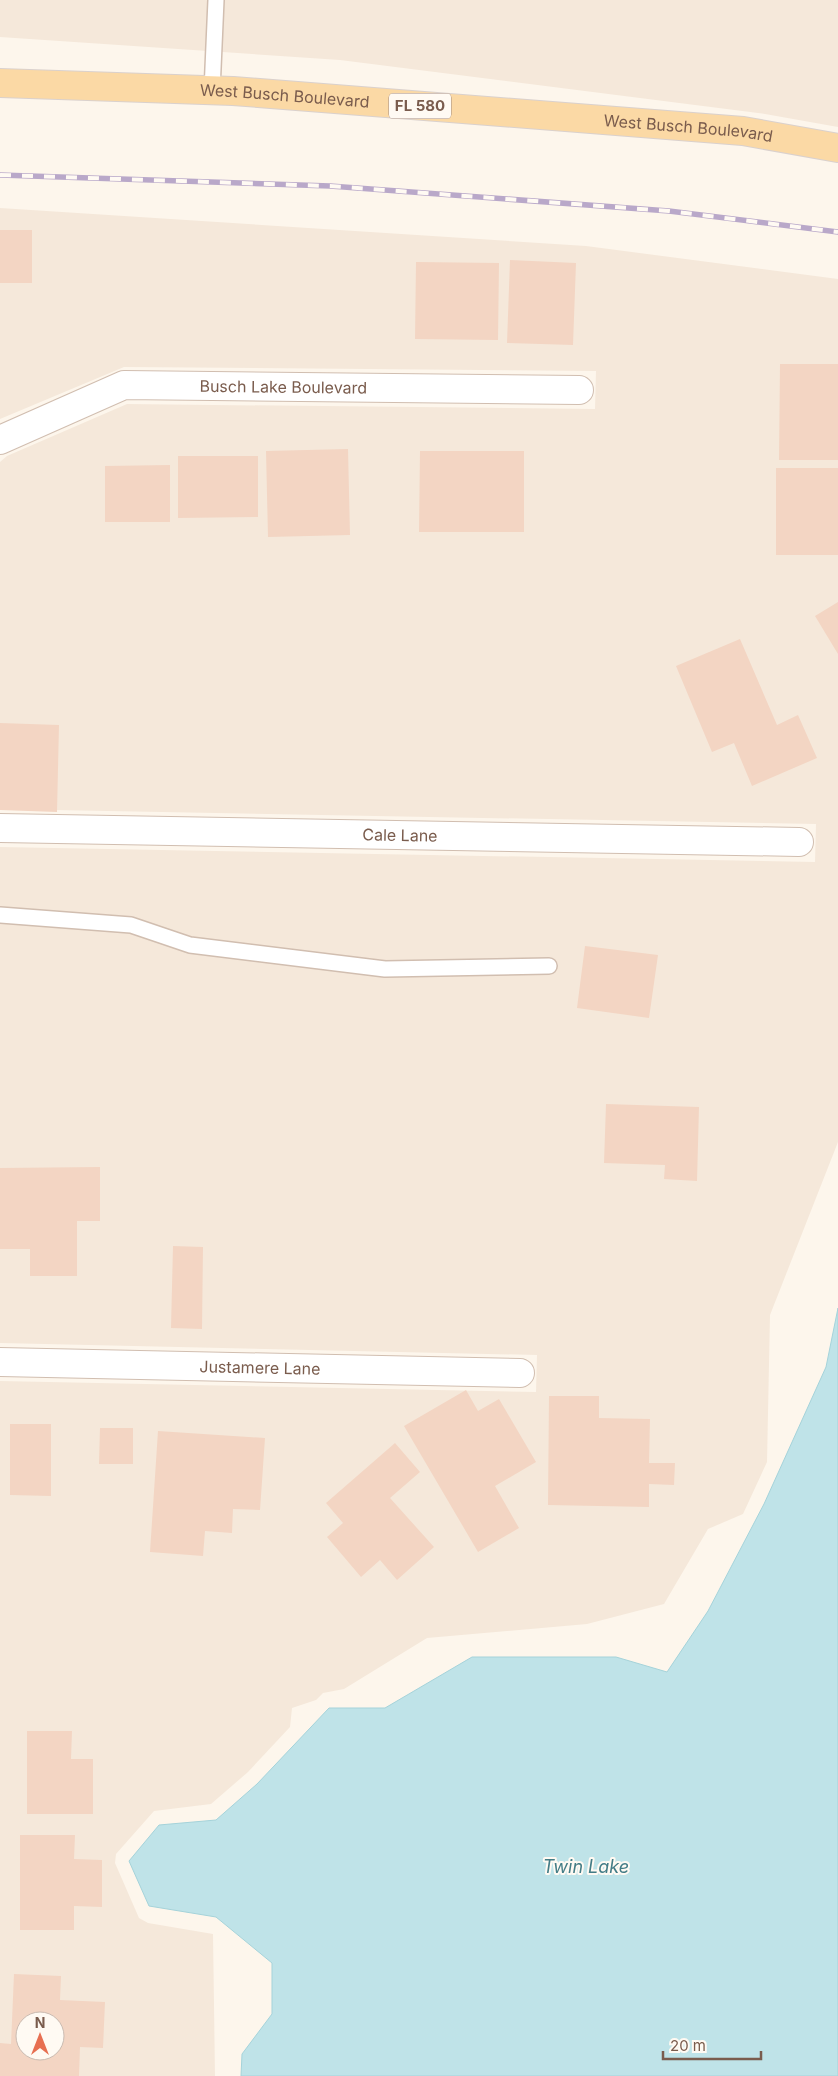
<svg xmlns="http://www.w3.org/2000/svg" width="838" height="2076" viewBox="0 0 838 2076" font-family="Inter,sans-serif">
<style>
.residential{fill:#f5e8da;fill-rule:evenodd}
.water{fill:#bfe3e8;stroke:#a5d3da}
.building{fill:#f3d5c3;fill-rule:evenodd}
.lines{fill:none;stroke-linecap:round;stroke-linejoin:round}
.service-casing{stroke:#d1beb0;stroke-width:18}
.minor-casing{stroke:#d1beb0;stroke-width:30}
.primary-casing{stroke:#dad1cd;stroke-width:30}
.service{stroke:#fff;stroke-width:15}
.minor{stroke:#fff;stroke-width:28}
.primary{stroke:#fbd9a5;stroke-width:28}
.rail-casing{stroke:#b9a8c9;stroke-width:5.5}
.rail{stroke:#fffaf3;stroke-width:4;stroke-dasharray:11;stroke-linecap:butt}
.labels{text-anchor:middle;stroke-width:4;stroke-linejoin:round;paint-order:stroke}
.shield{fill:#fffaf3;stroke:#a28b7f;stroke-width:1}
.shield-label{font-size:15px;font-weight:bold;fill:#7a5c4d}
.street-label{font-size:16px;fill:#7a5c4d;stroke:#fffaf3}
.water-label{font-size:18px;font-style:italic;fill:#437c86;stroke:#fffaf3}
</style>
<rect width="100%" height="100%" fill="#fdf6ec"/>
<path class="residential" d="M0,0H838V127L765,114L340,60L0,37Z
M0,208L586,246L838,279V1142L770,1315L767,1462L743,1514L708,1529L664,1604L587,1624L427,1638L344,1689L323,1693L316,1700L292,1708L290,1727L248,1772L211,1804L154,1811L116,1854L115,1863L139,1918L148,1923L213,1934L215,2076H0V1381L536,1392L537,1355L0,1343V847L815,862L816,824L0,809V462L7,456L127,404L595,409L596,371L124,367L0,419ZM25,2021H55V2051H25Z"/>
<path class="water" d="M838,1308V2076H241L242,2054L272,2014V1963L216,1917L149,1906L129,1861L159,1825L216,1820L257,1784L329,1708H385L472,1657H616L667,1672L708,1611L764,1504L826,1367Z"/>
<path class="building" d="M0,230H32V283H0Z
M510,260L576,263L573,345L507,343Z
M416,262L499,263L498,340L415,339Z
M780,364H838V460H779Z
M348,449L350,535L268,537L266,451Z
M420,451H524V532H419Z
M178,456H258V517L178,518Z
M170,465V522H105V466Z
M776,468H838V555H776Z
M838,602V654L815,616Z
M740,639L777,725L798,715L817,758L752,786L734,743L712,752L676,666Z
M0,723L59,725L57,812L0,810Z
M585,946L658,955L649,1018L577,1008Z
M606,1104L699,1107L697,1181L664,1179L665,1165L604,1163Z
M100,1167V1221H77V1276H30V1249H0V1168Z
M173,1246L203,1247L202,1329L171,1328Z
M466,1390L478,1411L499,1399L536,1462L495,1486L519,1528L478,1552L404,1426Z
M549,1396H599V1418L650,1419L649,1463H675L674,1485L649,1484V1507L548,1505Z
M10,1424H51V1496L10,1495Z
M100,1428H133V1464H99Z
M158,1431L265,1438L260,1510L233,1509L232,1533L205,1531L203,1556L150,1552Z
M395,1443L420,1472L390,1498L434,1547L397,1580L380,1560L361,1577L327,1537L343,1523L326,1503Z
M27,1731H72L71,1759H93V1814H27Z
M20,1835H75L74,1859L102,1860V1907L74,1906V1930H20Z
M14,1974L61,1976L60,2000L105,2002L103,2048L80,2047L79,2076H0V2043L11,2044ZM25,2021H55V2051H25Z"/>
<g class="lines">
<g class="service-casing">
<path id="service" d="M212,91L216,0
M0,915L131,925L190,945L385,969L549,966"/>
</g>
<g class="minor-casing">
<g id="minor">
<path id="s1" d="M0,440L124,385L579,390"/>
<path id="s2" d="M0,828L799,842"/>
<path id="s3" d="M0,1362L520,1373"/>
</g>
</g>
<g class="primary-casing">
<g id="primary">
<path id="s4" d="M0,83L233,91L743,131L838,148"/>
</g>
</g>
<use href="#service" class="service"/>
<use href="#minor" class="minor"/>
<use href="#primary" class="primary"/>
<g class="rail-casing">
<path id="rail" d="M0,175L330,186L669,211L838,232"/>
</g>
<use href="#rail" class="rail"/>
</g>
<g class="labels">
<rect class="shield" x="389" y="93.5" width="62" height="25" rx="4"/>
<g class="shield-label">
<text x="420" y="111">FL 580</text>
</g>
<g class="street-label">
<text dy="6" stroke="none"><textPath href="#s4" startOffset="285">West Busch Boulevard</textPath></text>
<text dy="6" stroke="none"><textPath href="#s4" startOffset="690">West Busch Boulevard</textPath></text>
<text dy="6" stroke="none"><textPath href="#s1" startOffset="295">Busch Lake Boulevard</textPath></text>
<text dy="6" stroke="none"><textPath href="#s2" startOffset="400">Cale Lane</textPath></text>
<text dy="6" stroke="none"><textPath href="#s3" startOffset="260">Justamere Lane</textPath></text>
</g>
<g class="water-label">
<text x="586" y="1873">Twin Lake</text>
</g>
</g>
<g transform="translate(40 2036)"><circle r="24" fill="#fffaf3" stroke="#cabbb1"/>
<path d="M0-4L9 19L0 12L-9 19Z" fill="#e76f51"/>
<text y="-8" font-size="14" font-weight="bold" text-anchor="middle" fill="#7a5c4d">N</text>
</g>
<path d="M663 2051v8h98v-8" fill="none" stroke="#7a5c4d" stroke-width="2.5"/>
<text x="670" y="2051" font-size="15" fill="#7a5c4d" stroke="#fffaf3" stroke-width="4" paint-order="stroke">20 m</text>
</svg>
